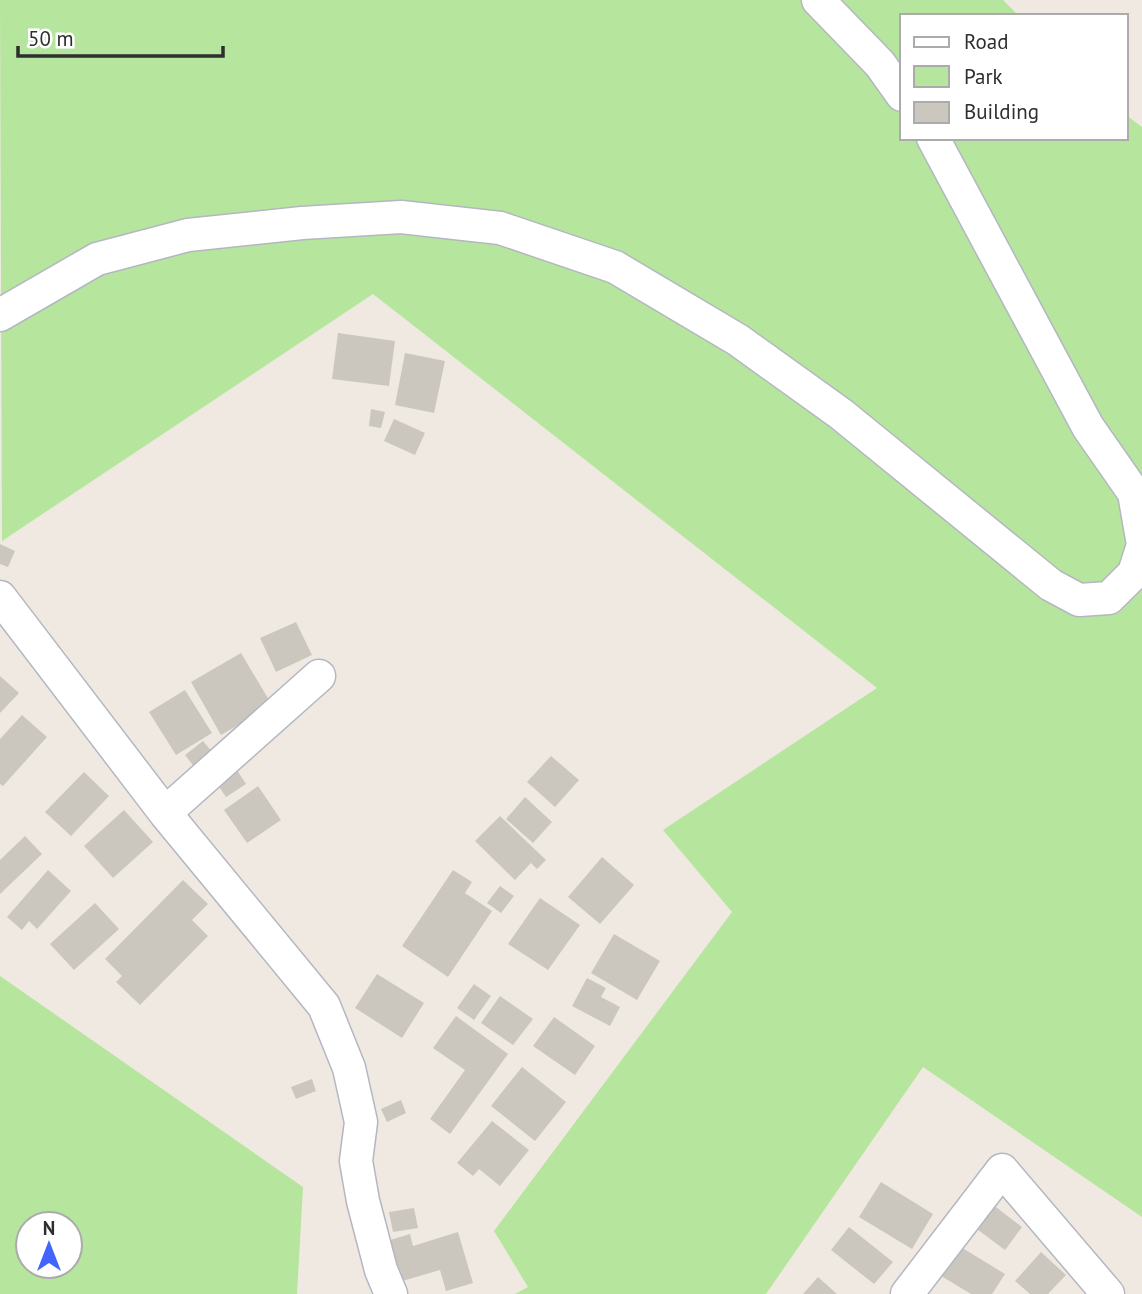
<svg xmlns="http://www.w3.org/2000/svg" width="1142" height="1294" viewBox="0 0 1142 1294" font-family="'PT Sans',sans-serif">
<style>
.green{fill:#b6e59e;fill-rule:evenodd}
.building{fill:#cbc7bf}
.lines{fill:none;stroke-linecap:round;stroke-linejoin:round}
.minor-casing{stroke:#b4b7c1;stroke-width:35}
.minor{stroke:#fff;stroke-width:32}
</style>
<rect width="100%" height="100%" fill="#efe9e1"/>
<path class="green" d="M0,0H1003L1019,16H902V138H1126V115L1142,127V1217L923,1067L766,1294H515L528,1287L494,1231L732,912L663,830L877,688L373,294L2,541Z
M0,976L303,1187L297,1294H0ZM28,1224H70V1266H28Z"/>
<path class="building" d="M338,333L395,341L389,386L332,379Z
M405,353L445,361L434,413L395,405Z
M371,409L385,412L381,428L369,426Z
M394,419L425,433L415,455L384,441Z
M0,544L15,551L8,567L0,564Z
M296,622L312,655L276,672L260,638Z
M241,653L272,705L221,735L191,682Z
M0,676L19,693L0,713Z
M185,690L212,733L176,755L149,712Z
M22,715L47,737L3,786L0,784V739Z
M203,741L214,754L196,769L185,755Z
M551,756L579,780L555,807L527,782Z
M235,767L246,784L226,797L215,781Z
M84,772L109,796L71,836L45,812Z
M258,786L281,820L247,843L224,810Z
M525,797L552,822L533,843L506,819Z
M124,810L153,842L113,878L84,846Z
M500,816L546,860L537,869L531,863L515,880L475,841Z
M25,836L42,854L0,894V860Z
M602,857L634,885L600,924L568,897Z
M48,870L71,891L37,929L29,921L22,930L7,917Z
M453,870L472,882L465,893L492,911L448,977L402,946Z
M183,880L208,904L192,920L208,936L140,1005L116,982L122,976L105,959Z
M500,886L514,896L501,913L487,903Z
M540,898L580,925L548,970L508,944Z
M95,903L119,929L74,970L50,944Z
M614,934L660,961L637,1000L591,973Z
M377,974L424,1003L402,1038L355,1008Z
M587,978L606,988L601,997L620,1007L610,1026L572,1006Z
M474,984L491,996L474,1020L457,1008Z
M500,996L533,1019L513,1045L481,1023Z
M456,1016L508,1054L450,1134L430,1119L465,1070L433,1048Z
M554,1017L595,1046L575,1075L533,1046Z
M522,1067L566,1102L535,1141L491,1106Z
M312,1079L316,1091L296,1099L291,1087Z
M401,1100L406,1113L387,1122L381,1109Z
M492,1121L529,1150L500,1186L479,1169L473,1176L457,1163Z
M881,1182L933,1214L912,1249L859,1217Z
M988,1201L1022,1227L1005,1250L970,1224Z
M414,1208L418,1228L393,1232L389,1212Z
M849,1227L893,1262L874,1284L831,1250Z
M458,1232L473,1283L446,1291L440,1270L399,1282L387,1241L410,1234L413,1246Z
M951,1241L1005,1274L992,1294H971L933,1271Z
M1041,1252L1066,1275L1048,1294H1030L1015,1281Z
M818,1277L837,1294H803Z"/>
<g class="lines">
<g class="minor-casing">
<path id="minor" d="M818,0L880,64L902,95
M933,138L1088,427L1134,493L1142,539
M0,315L97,259L188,235L302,223L401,217L500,228L615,267L738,340L841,414L1051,585L1079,600L1109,598L1134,573L1142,548
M0,597L165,813L324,1006L349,1068L361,1122L356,1161L363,1201L381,1270L391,1294
M165,813L319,676
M907,1294L1002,1170L1108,1294"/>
</g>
<use href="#minor" class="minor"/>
</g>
<rect x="900" y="14" width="228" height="126" fill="#ffffff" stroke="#ababab" stroke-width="2"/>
<rect x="914" y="37" width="35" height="10" fill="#ffffff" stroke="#ababab" stroke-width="2"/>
<text x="964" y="49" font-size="21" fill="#2e2e2e">Road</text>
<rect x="914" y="66" width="35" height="21" fill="#b6e59e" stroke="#ababab" stroke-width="2"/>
<text x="964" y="84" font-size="21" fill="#2e2e2e">Park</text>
<rect x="914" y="102" width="35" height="21" fill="#cbc7bf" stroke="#ababab" stroke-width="2"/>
<text x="964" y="119" font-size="21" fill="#2e2e2e">Building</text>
<g transform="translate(49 1245)"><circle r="33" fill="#ffffff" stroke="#ababab" stroke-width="2"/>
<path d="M0-5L12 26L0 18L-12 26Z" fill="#4264fb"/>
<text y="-10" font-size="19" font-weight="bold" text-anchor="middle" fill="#2e2e2e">N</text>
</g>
<path d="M18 46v10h205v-10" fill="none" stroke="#2e2e2e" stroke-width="3.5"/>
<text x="28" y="46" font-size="21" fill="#2e2e2e" stroke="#ffffff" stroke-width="5" paint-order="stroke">50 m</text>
</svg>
